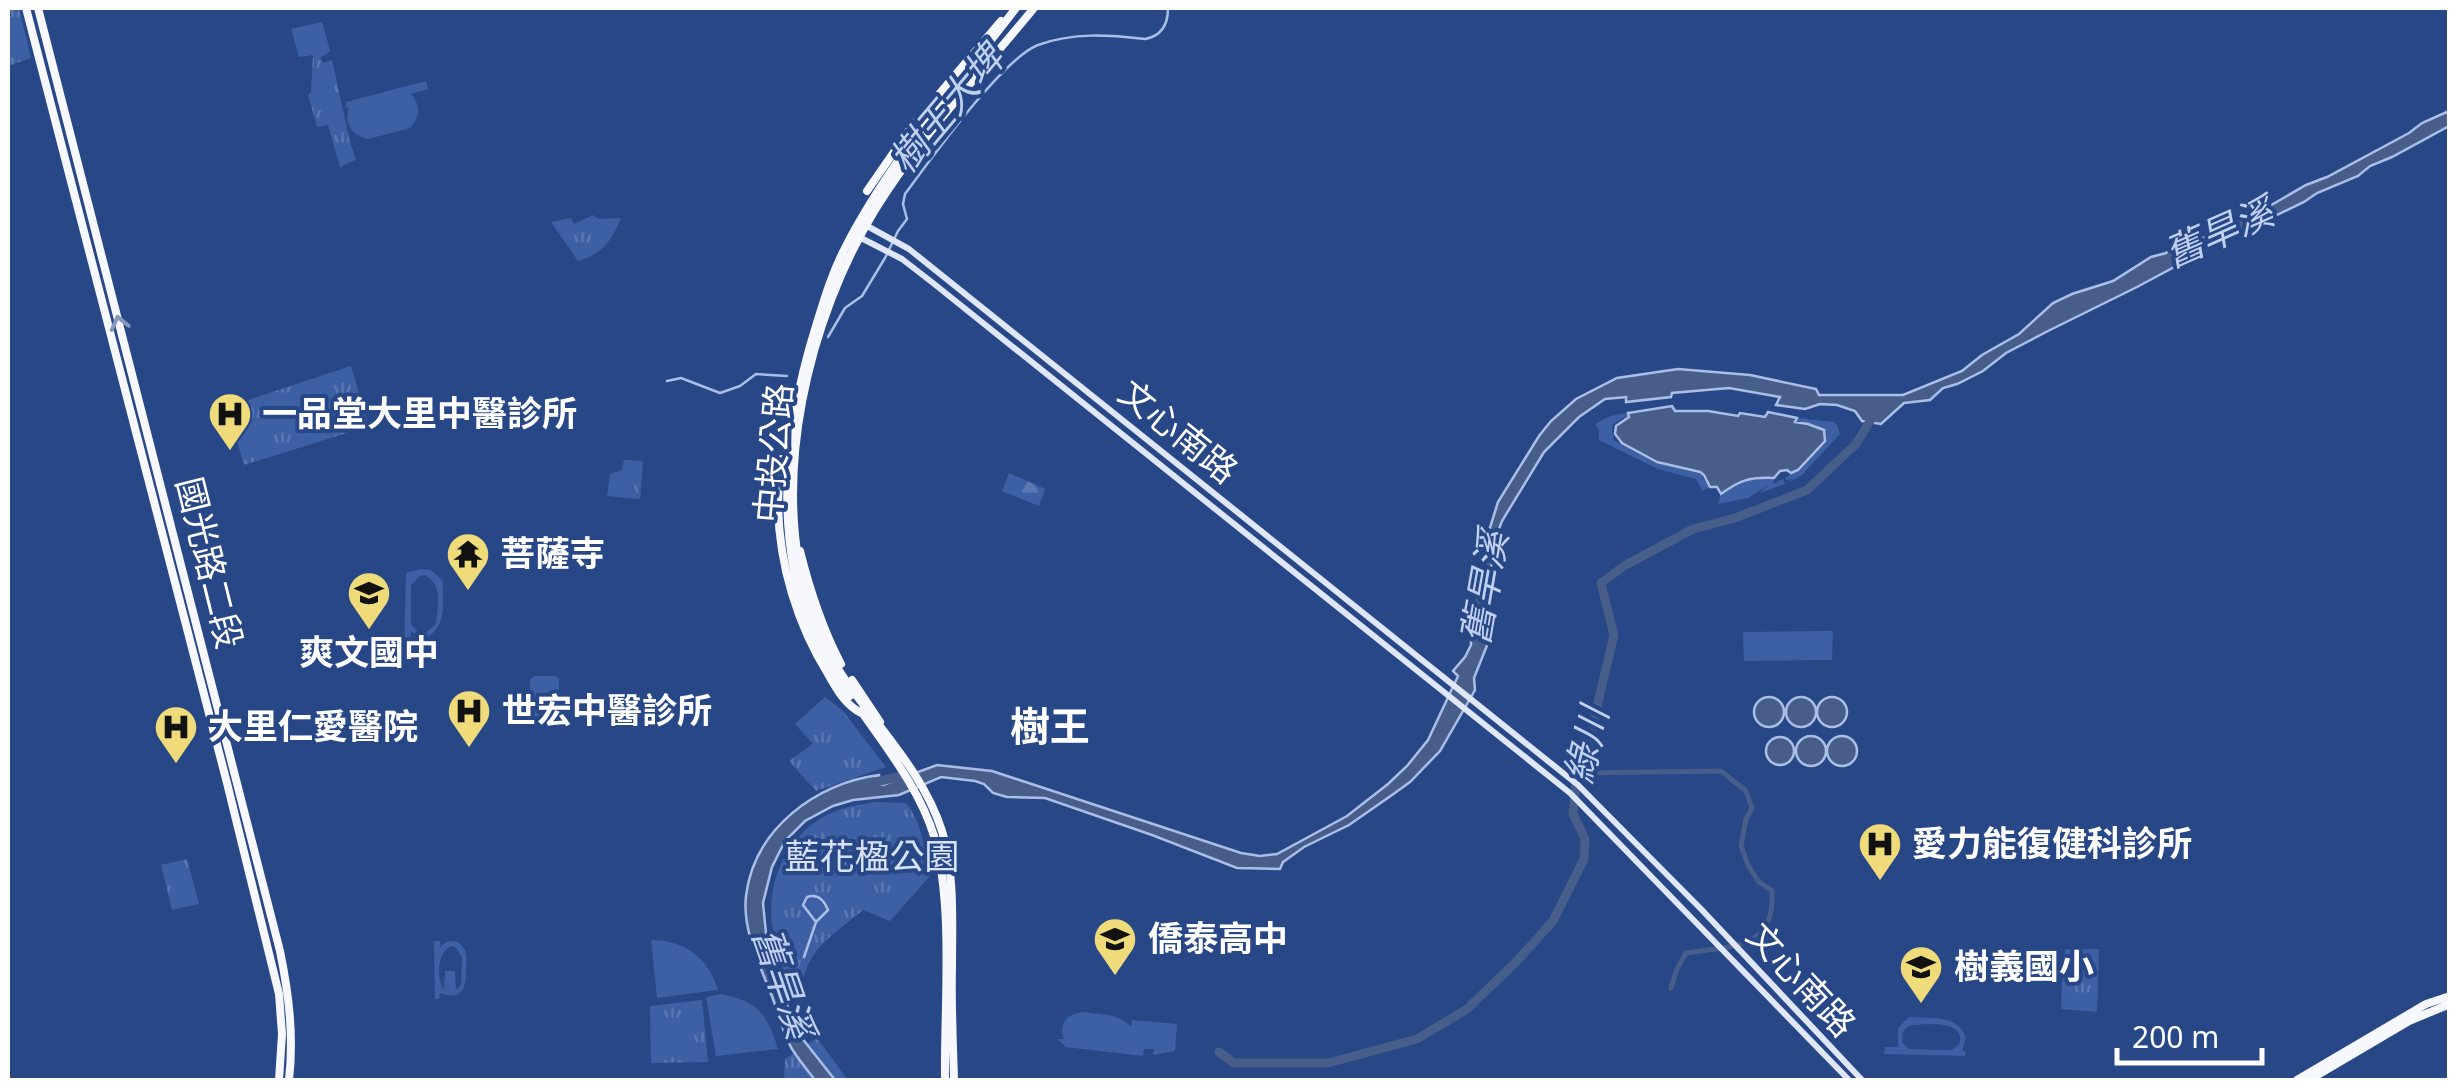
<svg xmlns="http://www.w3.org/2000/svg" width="2457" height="1088" viewBox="0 0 2457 1088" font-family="'Noto Sans','Noto Sans TC',sans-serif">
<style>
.green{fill:#3d5fa3;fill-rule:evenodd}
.forest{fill:url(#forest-firs)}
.park{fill:url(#park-tufts)}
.water{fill:#475d8a;stroke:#a9bfe8;stroke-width:2.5}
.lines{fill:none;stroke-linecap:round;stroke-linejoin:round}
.stream{stroke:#a9bfe8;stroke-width:2.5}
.canal{stroke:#475d8a;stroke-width:5}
.river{stroke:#475d8a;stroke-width:9}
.secondary{stroke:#dee6f7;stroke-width:6}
.primary{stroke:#f6f8fe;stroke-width:8}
.oneway{stroke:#8597bd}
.labels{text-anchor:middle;stroke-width:8;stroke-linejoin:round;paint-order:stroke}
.poi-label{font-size:35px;font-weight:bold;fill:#fff;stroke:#284787;text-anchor:start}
.street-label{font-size:35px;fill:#fff;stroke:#284787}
.park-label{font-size:35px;fill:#d8e2f6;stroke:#284787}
.water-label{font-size:38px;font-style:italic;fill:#c0d0ef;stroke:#284787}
.quarter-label{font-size:40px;font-weight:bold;fill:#fff;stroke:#284787}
</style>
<defs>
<pattern id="forest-firs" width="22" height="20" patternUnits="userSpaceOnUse" patternTransform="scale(2.5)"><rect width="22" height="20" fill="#3d5fa3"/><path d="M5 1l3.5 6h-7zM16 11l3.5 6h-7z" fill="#5a77b1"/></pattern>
<pattern id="park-tufts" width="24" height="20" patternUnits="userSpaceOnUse" patternTransform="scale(2.5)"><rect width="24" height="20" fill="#3d5fa3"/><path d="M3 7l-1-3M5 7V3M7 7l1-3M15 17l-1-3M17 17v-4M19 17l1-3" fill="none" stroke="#5a77b1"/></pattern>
</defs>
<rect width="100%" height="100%" fill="#284787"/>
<path class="green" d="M426,81L428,89L411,94C421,105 420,117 410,128L368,139C352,136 344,124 349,108L346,107V102Z
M1628,413L1629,415L1613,424L1612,430L1614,440L1655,463L1701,474L1709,487L1703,491L1696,479L1658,469L1599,440V430L1595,424L1610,416Z
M1798,418L1834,422L1837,425L1840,434L1801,476L1787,483L1792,479L1786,480L1785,478L1798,470L1825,441L1824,430L1796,421Z
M1750,477L1774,478L1773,484L1783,479L1785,484L1759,493L1770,484L1748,498L1718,504L1721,495L1727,492L1730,487L1740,484Z
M420,569L431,570L443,581C442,603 448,623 428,637L433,638V658H423L422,641L421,658H411V637L417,636L411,631L409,654L404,655L406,573ZM425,575C444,586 437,605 436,624L424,634L417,631L411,624V585L420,576Z
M1833,631L1832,660L1744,661L1743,632Z
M651,940C683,939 709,958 718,990L657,998Z
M434,941H440V947L446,942C454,941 457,940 462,946C469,953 466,963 466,972C466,991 460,1001 440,993L439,999H435ZM451,946L456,948L462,957L461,985L456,990L455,971H445L444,990C436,978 437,953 451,946Z
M722,994C758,1001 768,1016 778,1049L716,1056L706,997Z
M1084,1012C1101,1015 1119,1013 1131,1027L1132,1020L1177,1024L1175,1051L1153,1055L1154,1049H1144L1143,1056L1066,1047L1057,1039H1064C1058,1023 1068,1013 1084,1012Z
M1909,1017C1930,1019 1958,1013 1966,1038L1962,1051H1965V1056L1884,1054L1885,1047H1898V1028ZM1912,1025C1925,1025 1957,1020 1960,1037C1961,1045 1957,1046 1951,1050L1909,1049L1903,1043C1901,1034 1903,1028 1912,1025Z"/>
<path class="forest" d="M1009,473L1045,489L1039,506L1002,491Z"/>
<path class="park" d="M8,8H19L31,58L8,66Z
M322,22L330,51L320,58L323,63L332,60L350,142L356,160L340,167L328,125L317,127L308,95L311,92L313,55L299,57L291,29Z
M593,215L598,219L621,218C611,242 603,253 578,261L551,222L571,218L574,224Z
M351,366L369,426L244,465L227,407Z
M624,460L643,461L640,499L607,496L610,474L622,470Z
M534,676H556L559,679V725L557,727H535L532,724L530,680Z
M825,697L843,711L886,767L816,791L789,761L813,744L795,724Z
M874,802L906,803C922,822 925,851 930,876L890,921L863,910C820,945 800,954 800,1014C790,985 775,955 772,924C766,878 791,828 836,811C848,806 861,805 874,802Z
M187,859L199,904L172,910L161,865Z
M2066,949H2099L2097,1012L2061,1009L2063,955Z
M702,1000L708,1062L651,1063L650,1006Z
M817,1038L848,1080H784L785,1059Z"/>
<path class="water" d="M2449,111V126L2392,157L2370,166L2358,176L2317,193L2304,202L2221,242L2137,287L2050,330L2006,353L1983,371L1957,384L1943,388L1930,400L1904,403L1881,424L1862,421L1855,411L1837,405L1820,404L1805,409L1776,405L1780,397L1729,388L1672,393L1671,397L1626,402V397L1605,399L1579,417L1544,452L1502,521L1495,539L1485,615L1491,629L1488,643L1474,678L1475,690L1440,751L1410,782L1392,795L1349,825L1304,847L1283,862L1280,869L1237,868L1152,835L1045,798L1007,797L993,793L984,784L975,781L941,777L899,795L853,800L833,806L805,821L785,841L772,867L763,903L766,933L794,1028L835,1080H815C807,1070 799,1060 792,1049C783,1034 779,1016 773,999C761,967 742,931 746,896C754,829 816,783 879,775V777L875,779L876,784L883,785L937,765L992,771L1241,853L1260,856L1277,854L1347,816L1388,784L1407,766L1428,740L1458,676L1453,671L1465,657L1471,645V627L1481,597L1484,547L1498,502L1539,436L1551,421L1576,399L1617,378L1678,369L1750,375L1816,389L1819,395H1903L1962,371L1982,355L2019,334L2053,303L2072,294L2113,281L2151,257L2166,253L2174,246L2210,236L2247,213L2266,208L2306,185L2327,177L2409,133L2422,123Z
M1672,406L1675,411H1708L1738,416L1740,413L1765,417L1768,412L1797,418L1795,422L1808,424L1824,430L1825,441L1798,470L1791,473L1787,470L1780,471L1774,478C1749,477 1740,480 1721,494L1717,487H1710L1704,475L1700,472L1657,462L1622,443L1615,434L1616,426L1629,417L1628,413Z
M1817 712a15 15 0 1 1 30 0a15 15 0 1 1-30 0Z
M1786 712a15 15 0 1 1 30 0a15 15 0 1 1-30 0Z
M1754 712a15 15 0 1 1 30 0a15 15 0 1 1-30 0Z
M1827 751a15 15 0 1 1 30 0a15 15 0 1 1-30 0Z
M1796 751a15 15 0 1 1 30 0a15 15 0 1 1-30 0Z
M1766 751a14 14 0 1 1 28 0a14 14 0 1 1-28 0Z"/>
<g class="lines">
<path class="stream" d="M828,337L845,308L862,296L885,258L898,231L907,219L903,204L905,194C931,159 1002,59 1038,45C1073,32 1109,35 1145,39C1162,36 1168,23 1168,8
M667,381L681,378L720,393L740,386L756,374L787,376
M804,957L816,922L828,910C824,900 818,893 807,897L803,905L816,922"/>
<path class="canal" d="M1579,773L1721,771L1746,791L1752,808L1746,819L1741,846L1748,865L1758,881L1772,891C1776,950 1730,946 1686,953L1677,969L1671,988"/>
<path class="river" d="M1477,618L1483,579
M867,784L910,774
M1219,1052L1234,1063H1328L1417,1039L1467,1009L1516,962L1553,921L1584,859L1585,839L1573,814L1577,776L1584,761L1614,635L1601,583L1624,566L1693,529L1735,518L1807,490L1856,444L1875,413"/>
<path class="secondary" d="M869,227L909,249L1578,785L1701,909L1862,1080
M863,239L902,259L933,283L1570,793L1849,1080"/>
<path class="primary" d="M26,8L227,783L279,994L282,1034L279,1080
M38,8L280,951C289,995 294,1036 289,1080
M867,191L912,126L1001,21
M782,459C780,474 778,490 778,505C779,564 797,624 828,674C837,690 846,706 863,714
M800,551C810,591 822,628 841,664
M852,680L880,722
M850,696C834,673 818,650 809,623C773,527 786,422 816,326C824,300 832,273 845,248C890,160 957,85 1016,8
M861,711C888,750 920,790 934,836C954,907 944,1006 945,1080
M954,1080C953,1043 951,1005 952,967C952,923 955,874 942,831C919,758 854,707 821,639C815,628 812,615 809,603C769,481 809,317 875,210C920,137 980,74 1034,8
M2297,1080L2426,1004L2450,996
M2309,1080L2409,1021L2450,1004"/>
</g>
<defs><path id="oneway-chevron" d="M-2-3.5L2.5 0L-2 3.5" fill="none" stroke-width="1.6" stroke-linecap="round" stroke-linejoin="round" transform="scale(2.5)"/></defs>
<use class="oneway" href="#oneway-chevron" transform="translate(119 323) rotate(-104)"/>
<defs>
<g id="hospital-pin" transform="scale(2.25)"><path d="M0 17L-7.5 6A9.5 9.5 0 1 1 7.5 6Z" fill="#efdb7a" stroke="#284787"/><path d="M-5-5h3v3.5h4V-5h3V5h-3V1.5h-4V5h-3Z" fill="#111"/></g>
<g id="temple-pin" transform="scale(2.25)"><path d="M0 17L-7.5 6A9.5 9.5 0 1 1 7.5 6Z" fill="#efdb7a" stroke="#284787"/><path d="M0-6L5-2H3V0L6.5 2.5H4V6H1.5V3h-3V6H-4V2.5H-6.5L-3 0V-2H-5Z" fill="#111"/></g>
<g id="school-pin" transform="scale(2.25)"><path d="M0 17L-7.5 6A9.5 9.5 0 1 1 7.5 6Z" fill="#efdb7a" stroke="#284787"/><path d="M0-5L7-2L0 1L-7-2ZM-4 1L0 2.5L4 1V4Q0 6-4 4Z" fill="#111"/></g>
</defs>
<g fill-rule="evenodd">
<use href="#hospital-pin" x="230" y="414"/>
<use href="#temple-pin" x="468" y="554"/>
<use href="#school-pin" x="369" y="593"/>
<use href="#hospital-pin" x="469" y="711"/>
<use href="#hospital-pin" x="176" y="727"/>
<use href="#hospital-pin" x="1880" y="844"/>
<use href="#school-pin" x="1115" y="939"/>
<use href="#school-pin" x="1921" y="967"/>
</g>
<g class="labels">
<g class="poi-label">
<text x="262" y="426">一品堂大里中醫診所</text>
<text x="500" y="566">菩薩寺</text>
<text x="369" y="665" text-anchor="middle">爽文國中</text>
<text x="502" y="723">世宏中醫診所</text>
<text x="208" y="739">大里仁愛醫院</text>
<text x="1912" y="856">愛力能復健科診所</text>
<text x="1148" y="951">僑泰高中</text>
<text x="1954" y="979">樹義國小</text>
</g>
<g class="street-label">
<text transform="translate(1178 432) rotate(39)" y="12">文心南路</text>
<text transform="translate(774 453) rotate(-85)" y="12">中投公路</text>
<text transform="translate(209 563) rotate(76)" y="12">國光路二段</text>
<text transform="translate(1801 980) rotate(47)" y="12">文心南路</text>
</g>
<g class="park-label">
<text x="872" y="869">藍花楹公園</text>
</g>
<g class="water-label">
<text transform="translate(947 109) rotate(-50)" y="13">樹王大埤</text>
<text transform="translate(2219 233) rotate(-24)" y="13">舊旱溪</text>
<text transform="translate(1485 588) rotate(-80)" y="13">舊旱溪</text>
<text transform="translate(1587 745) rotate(-77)" y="13">綠川</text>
<text transform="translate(783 983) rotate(71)" y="13">舊旱溪</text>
</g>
<g class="quarter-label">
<text x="1050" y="741">樹王</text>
</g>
</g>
<rect width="2457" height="1088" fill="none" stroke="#ffffff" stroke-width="20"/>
<path d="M2117 1048v15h145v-15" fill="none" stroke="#ffffff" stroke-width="5"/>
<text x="2132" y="1048" font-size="30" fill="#ffffff" stroke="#284787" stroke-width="8" paint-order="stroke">200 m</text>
</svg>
